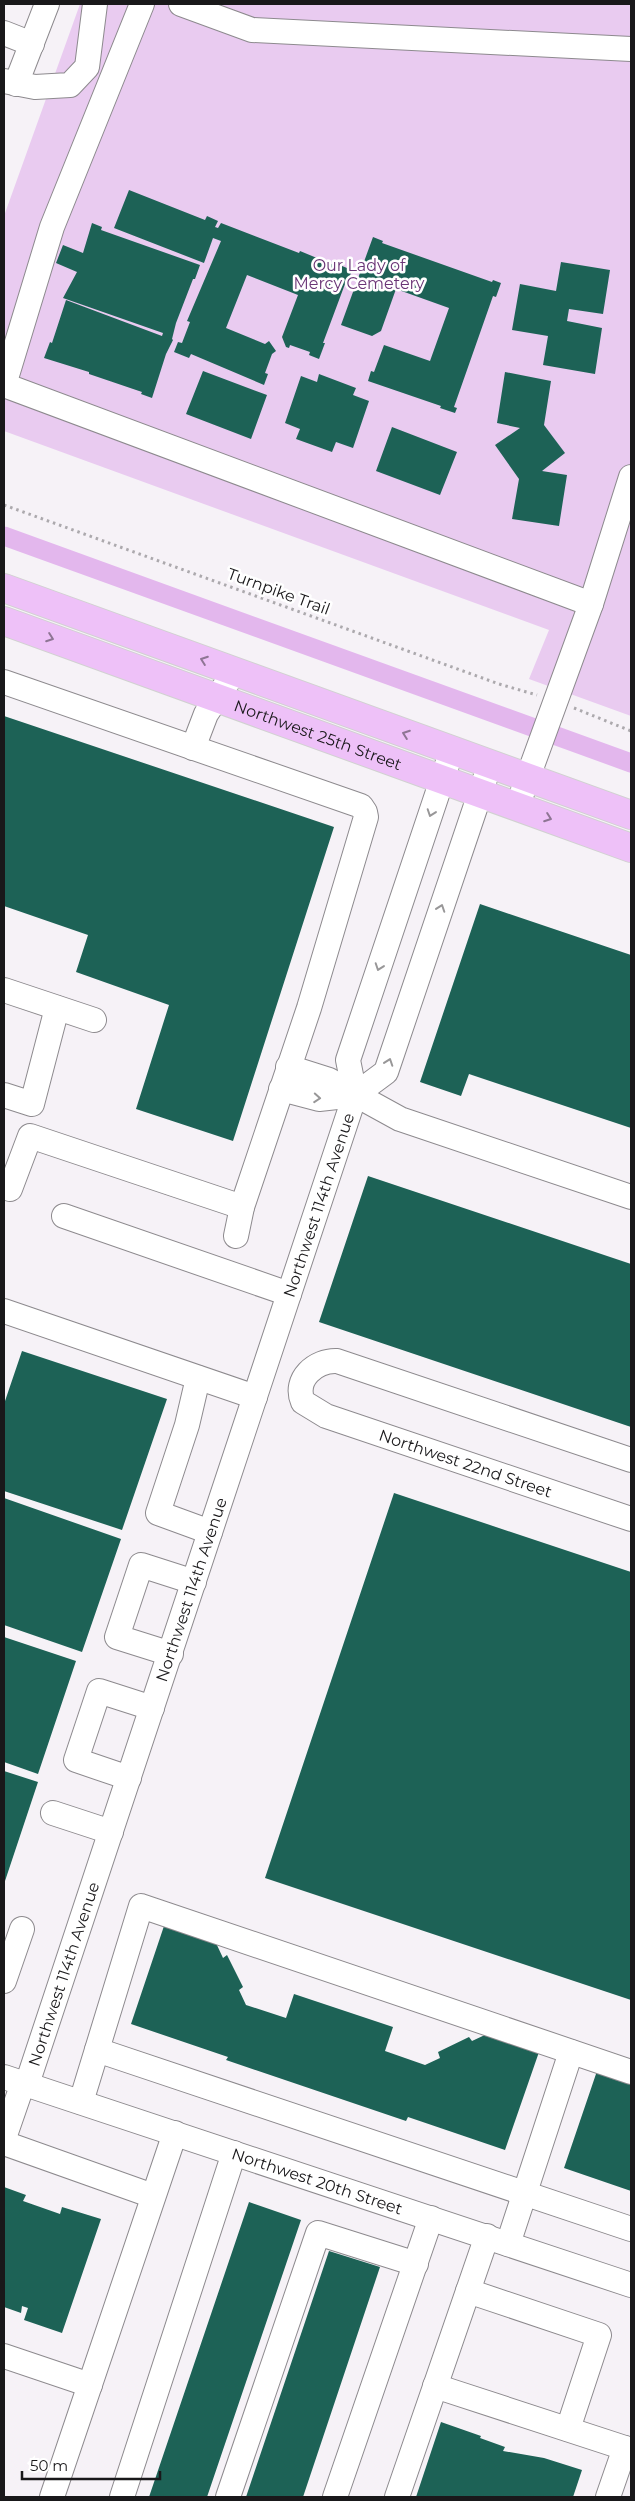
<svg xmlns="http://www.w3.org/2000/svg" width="635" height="2501" viewBox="0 0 635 2501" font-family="Montserrat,sans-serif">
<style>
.green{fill:#e9cbf0}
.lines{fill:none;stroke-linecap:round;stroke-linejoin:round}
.canal{stroke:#e3b7ed;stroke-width:19}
.building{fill:#1d6256}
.minor-casing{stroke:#8d8a8e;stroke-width:26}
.major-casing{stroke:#d1d1d1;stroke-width:30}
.path{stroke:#aca9ad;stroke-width:3;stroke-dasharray:2.5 4;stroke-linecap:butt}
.minor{stroke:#fff;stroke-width:24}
.major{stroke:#eec1f8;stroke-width:28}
.oneway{stroke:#8e7594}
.oneway2{stroke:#989798}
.labels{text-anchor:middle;stroke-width:5;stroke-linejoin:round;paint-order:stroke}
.park-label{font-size:16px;fill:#6a3576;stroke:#fff}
.street-label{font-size:16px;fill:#19181a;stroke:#fff}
</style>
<rect width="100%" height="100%" fill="#f6f2f7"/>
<path class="green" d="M80,4H631V716L529,679L549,630L4,431V216Z"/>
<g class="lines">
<path class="canal" d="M4,536L631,763"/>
</g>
<path class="building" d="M129,190L205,220L207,216L218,221L215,227L218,228L221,223L299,253L300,251L341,268L342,266L352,270L347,284H345L323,343H325L319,359L309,355L310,352L290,345L289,348L286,347L282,337L298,295L247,275L226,328L265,344L269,341L276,351L272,354L265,373L268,374L264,385L191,354L189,358L174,352L178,342L182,343L190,322L187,321L221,241L213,238L204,263L114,228Z
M92,223L102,227L101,230L200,265L195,279H193L176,323L172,339L173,340L166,354L152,398L141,394L142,392L89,374V372L44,358L50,342L52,343L66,300L162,336L163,333L63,298L77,272L56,263L63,245L83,253Z
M373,237L383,241L382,243L492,282L493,280L501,283L496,297L493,296L454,407L457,408L455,413L440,408L441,406L368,381L371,371L374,372L384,345L430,361L449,308L396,289L381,331L372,336L341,325Z
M561,262L610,270L603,314L569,309L567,321L602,328L595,374L543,365L548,336L512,330L520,284L556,291Z
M203,371L267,395L251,439L186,414Z
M505,372L551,381L544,425L565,453L542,471L567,475L559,526L512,519L519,479L495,445L520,428L497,423Z
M319,374L356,388L353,395L369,401L353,448L336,442L332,452L296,439L300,429L285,423L301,376L317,382Z
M392,427L457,452L440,495L376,471Z
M4,716L334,827L233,1141L136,1109L169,1005L76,972L88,935L4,906Z
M480,904L631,955V1128L469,1074L461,1096L420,1082Z
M368,1176L631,1264V1427L319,1322Z
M22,1351L167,1399L122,1530L4,1491V1404Z
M394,1493L631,1572V2000L265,1878Z
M4,1498L121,1539L82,1652L4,1625Z
M4,1637L76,1661L38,1774L4,1762Z
M4,1771L38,1782L4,1884Z
M164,1926L216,1943L223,1958L227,1955L243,1987L239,1990L246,2005L286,2018L294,1994L393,2027L385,2051L425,2065L440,2058L438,2052L469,2037L472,2041L487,2034L539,2052L505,2150L408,2117L406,2121L226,2060L228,2057L131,2024Z
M597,2071L631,2083V2191L564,2168Z
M4,2187L26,2195L23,2201L60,2214L62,2207L101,2219L62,2333L24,2320L28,2308L22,2306L21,2313L4,2307Z
M249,2202L301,2220L207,2497H149Z
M329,2251L380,2267L303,2497H246Z
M441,2422L481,2436L480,2438L505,2447L503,2451L544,2458L582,2470L573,2497H416Z"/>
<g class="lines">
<g class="minor-casing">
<g id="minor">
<path d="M142,4L52,227L4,385L591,604"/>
<path d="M181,4L252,30L631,49"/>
<path d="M4,33L32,44"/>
<path d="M4,81L35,87L70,85L87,67L95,4"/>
<path d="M16,84L47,4"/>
<path d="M4,682L361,806L365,812L366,817L309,1008L242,1207L236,1236"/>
<path d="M193,748L206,714L235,671"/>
<path d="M517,807L591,604L631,477"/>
<path d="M4,990L94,1020"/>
<path d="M288,1067L329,1080L400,1119L631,1197"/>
<path d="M281,1089L319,1099L355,1095L386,1072L490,764"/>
<path d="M4,1095L32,1104L57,1008"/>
<path d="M4,1187L10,1189L30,1136L242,1207"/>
<path d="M64,1216L289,1294"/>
<path d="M4,1311L255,1397"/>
<path d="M198,1378L187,1425L158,1513L210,1532"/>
<path id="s1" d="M631,1460L337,1361C316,1360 293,1379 303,1402L326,1416L631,1519"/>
<path d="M171,1654L117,1637L141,1565L194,1582"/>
<path d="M129,1778L76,1760L99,1691L152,1708"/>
<path d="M53,1813L111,1832"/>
<path d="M4,1981L22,1929"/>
<path d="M97,2050L631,2229"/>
<path id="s2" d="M4,2077L631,2285"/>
<path id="s3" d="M27,2084L355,1095L348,1060L452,750"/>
<path d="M81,2102L141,1906L631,2072"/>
<path d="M4,2138L23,2083"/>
<path d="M4,2143L153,2196"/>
<path d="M508,2244L571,2052"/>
<path d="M468,2291L599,2335L568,2429"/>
<path d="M4,2356L90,2385"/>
<path d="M435,2386L631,2450"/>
<path d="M52,2497L175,2133"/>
<path d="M122,2497L234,2153"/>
<path d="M228,2497L318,2233L416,2264"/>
<path d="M335,2497L431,2218"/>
<path d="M397,2497L487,2236"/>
<path d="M608,2497L625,2448"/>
</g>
</g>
<g class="major-casing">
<g id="major">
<path d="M4,588L631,815"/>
<path id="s4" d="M4,621L631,848"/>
</g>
</g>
<path class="path" d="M4,505L499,684L537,695
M574,708L631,731"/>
<use href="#minor" class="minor"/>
<use href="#major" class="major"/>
</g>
<defs><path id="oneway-chevron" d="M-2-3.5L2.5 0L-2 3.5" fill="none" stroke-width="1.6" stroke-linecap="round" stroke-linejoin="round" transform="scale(1.25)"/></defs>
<g class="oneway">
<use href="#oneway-chevron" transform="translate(50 638) rotate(20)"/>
<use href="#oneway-chevron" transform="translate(204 660) rotate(-160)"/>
<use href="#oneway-chevron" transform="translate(406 734) rotate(-160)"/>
<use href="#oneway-chevron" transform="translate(548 818) rotate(20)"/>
</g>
<g class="oneway2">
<use href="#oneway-chevron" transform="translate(431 813) rotate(109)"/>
<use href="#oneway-chevron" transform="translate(441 908) rotate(-71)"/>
<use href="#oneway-chevron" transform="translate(379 967) rotate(109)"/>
<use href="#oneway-chevron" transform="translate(389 1062) rotate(-71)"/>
<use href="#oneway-chevron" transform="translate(317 1098) rotate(4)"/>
</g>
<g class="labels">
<g class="park-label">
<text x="359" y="271">Our Lady of<tspan x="359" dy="18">Mercy Cemetery</tspan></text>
</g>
<g class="street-label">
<text transform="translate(279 591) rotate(20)" y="6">Turnpike Trail</text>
<text dy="6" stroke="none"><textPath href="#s4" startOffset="334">Northwest 25th Street</textPath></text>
<text dy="6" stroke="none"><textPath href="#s3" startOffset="926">Northwest 114th Avenue</textPath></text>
<text dy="6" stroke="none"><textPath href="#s1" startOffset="548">Northwest 22nd Street</textPath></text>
<text dy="6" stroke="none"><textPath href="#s3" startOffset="521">Northwest 114th Avenue</textPath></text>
<text dy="6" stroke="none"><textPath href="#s3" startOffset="116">Northwest 114th Avenue</textPath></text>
<text dy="6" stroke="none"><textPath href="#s2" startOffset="330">Northwest 20th Street</textPath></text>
</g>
</g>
<rect width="635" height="2501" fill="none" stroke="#19181a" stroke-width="10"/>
<path d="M22 2471v8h138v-8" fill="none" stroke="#19181a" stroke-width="2.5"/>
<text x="30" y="2471" font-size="15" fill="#19181a" stroke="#ffffff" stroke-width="4" paint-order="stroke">50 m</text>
</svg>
